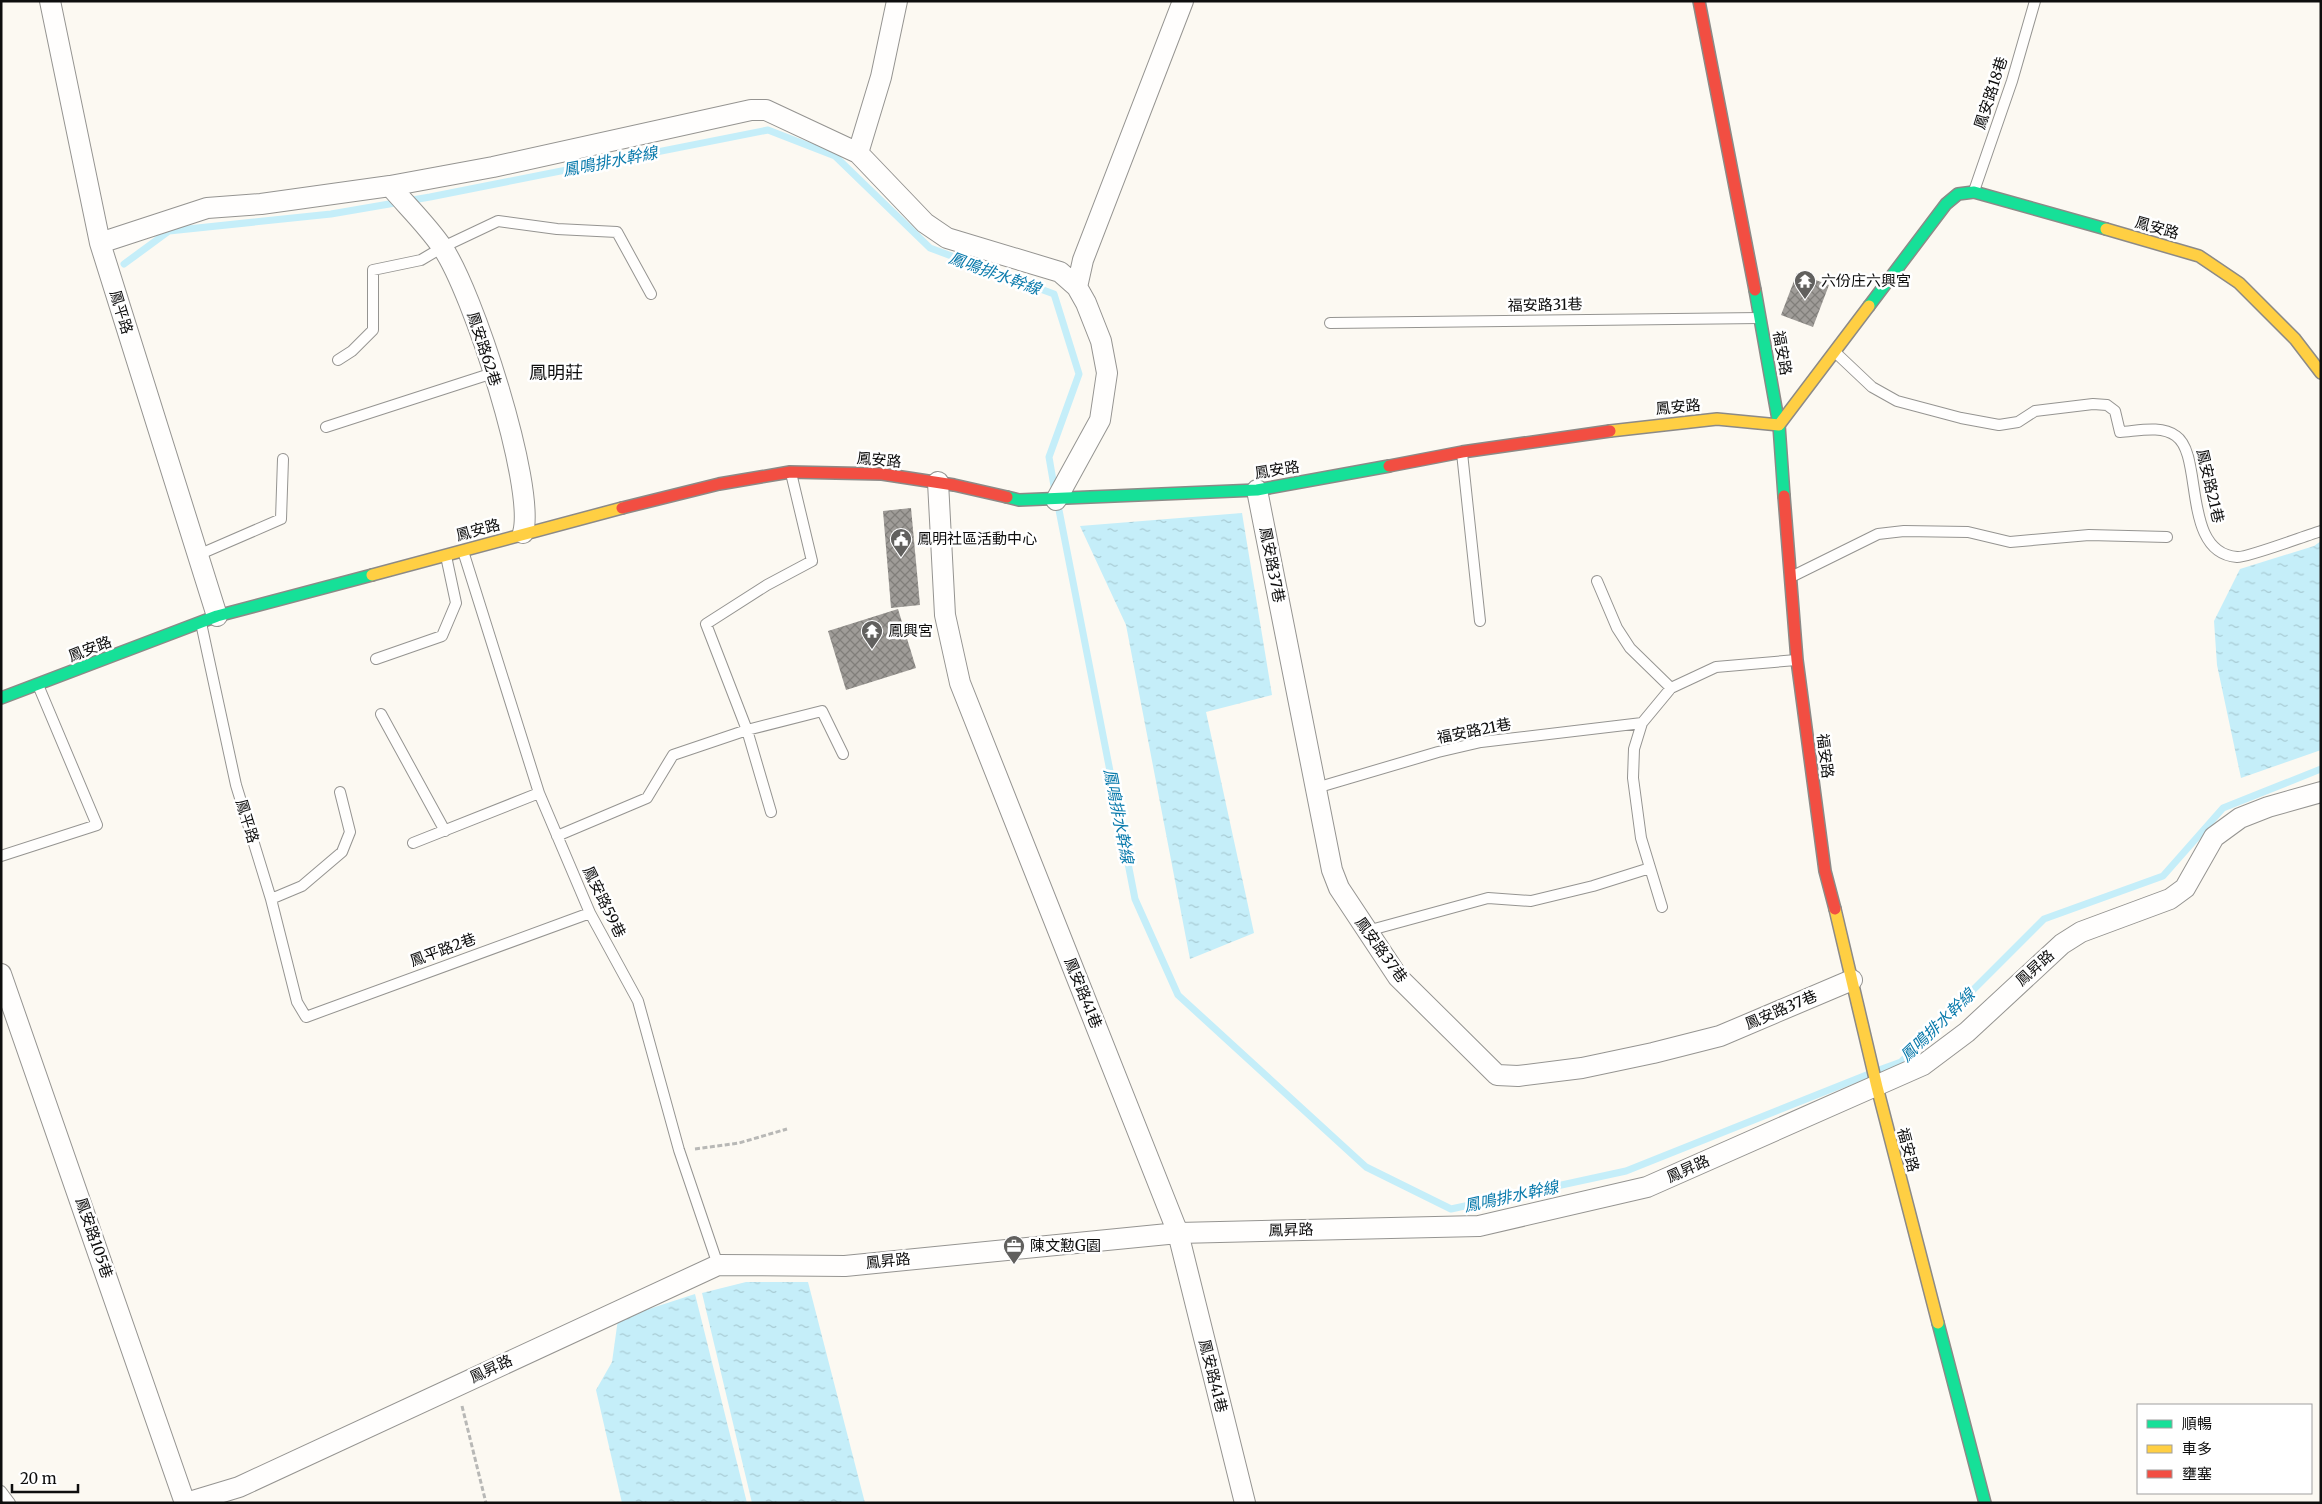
<svg xmlns="http://www.w3.org/2000/svg" width="2322" height="1504" viewBox="0 0 2322 1504" font-family="Merriweather,'Noto Sans TC',serif">
<style>
.water{fill:url(#water-ripples)}
.lines{fill:none;stroke-linecap:round;stroke-linejoin:round}
.stream{stroke:#c5eef9;stroke-width:7}
.building{fill:url(#building-cross-hatch)}
.lane-casing{stroke:#959491;stroke-width:12}
.street-casing{stroke:#959491;stroke-width:22}
.fast-casing{stroke:#8c8a87;stroke-width:14}
.slow-casing{stroke:#8c8a87;stroke-width:14}
.jam-casing{stroke:#8c8a87;stroke-width:14}
.path{stroke:#b8b8b6;stroke-width:3;stroke-dasharray:5 2.5;stroke-linecap:butt}
.lane{stroke:#fffefd;stroke-width:10}
.street{stroke:#fffefd;stroke-width:20}
.fast{stroke:#16e098;stroke-width:11}
.slow{stroke:#ffcf43;stroke-width:11}
.jam{stroke:#f24e42;stroke-width:11}
.labels{text-anchor:middle;stroke-width:5;stroke-linejoin:round;paint-order:stroke}
.street-label{font-size:15px;fill:#0e0e0e;stroke:#fff}
.poi-label{font-size:15px;fill:#0e0e0e;stroke:#fff;text-anchor:start}
.water-label{font-size:16px;font-style:italic;fill:#0b7bac;stroke:#fff}
.quarter-label{font-size:18px;fill:#0e0e0e;stroke:#fff}
</style>
<defs>
<pattern id="water-ripples" width="26" height="14" patternUnits="userSpaceOnUse" patternTransform="scale(1.25)"><rect width="26" height="14" fill="#c5eef9"/><path d="M2 4q2-2 4 0t4 0M15 11q2-2 4 0t4 0" fill="none" stroke="#a8cbd4"/></pattern>
<pattern id="building-cross-hatch" width="8" height="8" patternUnits="userSpaceOnUse" patternTransform="scale(1.25)"><rect width="8" height="8" fill="#9f9c98"/><path d="M0 0l8 8M0 8l8-8" fill="none" stroke="#807e7a"/></pattern>
</defs>
<rect width="100%" height="100%" fill="#fcf9f2"/>
<path class="water" d="M1242,513L1272,695L1206,712L1254,933L1190,959L1126,625L1080,526Z
M2321,541V750L2241,778L2217,665L2214,621L2240,569L2314,546Z
M746,1282H808L865,1503H752L702,1293Z
M695,1294L747,1503H622L596,1390L612,1362L618,1319Z"/>
<g class="lines">
<path class="stream" d="M124,264L169,231L331,214L430,197L768,130L835,156L930,248L1054,294L1079,374L1049,457L1055,492
M1058,505L1135,899L1178,995L1366,1167L1451,1209L1626,1171L1869,1074
M1879,1070L1901,1062L2044,919L2163,876L2223,808L2321,769"/>
</g>
<path class="building" d="M1797,273L1829,285L1813,327L1781,315Z
M911,508L920,605L891,608L883,511Z
M898,609L916,668L846,690L828,631Z"/>
<g class="lines">
<g class="lane-casing">
<path id="lane" d="M1974,191L2012,81L2035,1
M1330,323L1760,318
M1836,353L1872,387L1897,401L1961,418L1999,425L2018,422L2035,411L2093,404L2107,405L2115,411L2120,432C2138,431 2161,425 2176,436C2204,455 2181,553 2237,557C2247,558 2307,535 2321,531
M338,360L352,351L373,330V270L421,260L443,247L498,221L557,229L617,232L651,294
M326,427L493,373
M1462,453L1480,621
M463,551L539,793L590,913L638,1001L679,1150L718,1265
M198,555L281,519L283,459
M1793,576L1878,534L1904,531L1968,532L2010,542L2089,535L2167,537
M1597,581L1617,628L1630,648L1671,688
M201,623L236,785L271,899L297,1002L306,1017L590,913
M376,659L442,636L456,603L446,556
M381,714L445,831
M1316,788L1438,752L1481,742L1642,723
M771,812L747,730L706,624L767,585L812,561L791,473
M557,836L647,798L673,755L747,730L822,711L843,754
M413,843L539,793
M1,856L97,825L38,685
M271,899L302,886L342,852L350,832L340,792
M1662,907L1641,838L1633,778L1634,749L1642,723L1671,688L1716,667L1796,660
M1367,931L1488,898L1531,901L1593,886L1650,868
M1,1491L10,1503"/>
</g>
<g class="street-casing">
<path id="street" d="M50,1L100,243L217,616
M858,153L881,77L897,1
M390,186C407,206 427,225 442,247C472,289 536,486 523,533
M100,243L207,208L261,204L390,186L493,167L751,110H766L858,153L925,223L947,238L1060,272L1077,287L1086,303L1101,341L1107,373L1100,420L1056,500
M1077,287L1083,260L1183,1
M938,482L945,615L960,683L1178,1233L1245,1503
M1257,490L1332,870L1339,888L1398,977L1497,1075L1518,1076L1582,1068L1653,1053L1720,1036L1852,980
M1,974L185,1503
M186,1503L239,1487L718,1265L845,1266L1178,1233L1479,1226L1647,1187L1923,1065L1967,1032L2062,944L2081,932L2170,899L2185,888L2214,837L2240,818L2268,807L2321,792"/>
</g>
<g class="fast-casing">
<path id="fast" d="M1755,290L1779,425L1784,496
M1869,306L1946,204L1958,194L1974,192L2106,229
M1007,497L1019,500L1257,490L1389,466
M1,698L217,616L372,575
M1938,1323L1985,1503"/>
</g>
<g class="slow-casing">
<path id="slow" d="M2106,229L2199,256L2239,283L2295,339L2321,373
M1610,431L1717,419L1779,425L1869,306
M372,575L622,508
M1835,909L1877,1087L1938,1323"/>
</g>
<g class="jam-casing">
<path id="jam" d="M1699,1L1755,290
M1389,466L1462,452L1610,431
M1784,496L1797,660L1825,871L1835,909
M622,508L719,484L790,472L882,474L954,485L1007,497"/>
</g>
<path class="path" d="M695,1149L739,1143L787,1129
M462,1406L486,1503"/>
<use href="#lane" class="lane"/>
<use href="#street" class="street"/>
<use href="#fast" class="fast"/>
<use href="#slow" class="slow"/>
<use href="#jam" class="jam"/>
</g>
<defs>
<g id="temple-pin" transform="scale(1.125)"><path d="M0 17L-7.5 6A9.5 9.5 0 1 1 7.5 6Z" fill="#61605e" stroke="#fff"/><path d="M0-6L5-2H3V0L6.5 2.5H4V6H1.5V3h-3V6H-4V2.5H-6.5L-3 0V-2H-5Z" fill="#fff"/></g>
<g id="civic-pin" transform="scale(1.125)"><path d="M0 17L-7.5 6A9.5 9.5 0 1 1 7.5 6Z" fill="#61605e" stroke="#fff"/><path d="M-.6-6.5H3V-4.5H.6V-3L4-1V1h2V6H-6V1h2V-1L-.6-3ZM-1.2 2.5V6h2.4V2.5Z" fill="#fff"/></g>
<g id="office-pin" transform="scale(1.125)"><path d="M0 17L-7.5 6A9.5 9.5 0 1 1 7.5 6Z" fill="#61605e" stroke="#fff"/><path d="M-6-3h4V-5.5h4V-3h4V5H-6ZM-1-4.5V-3h2v-1.5ZM-6 0V1H6V0Z" fill="#fff"/></g>
</defs>
<g fill-rule="evenodd">
<use href="#temple-pin" x="1805" y="281"/>
<use href="#civic-pin" x="901" y="539"/>
<use href="#temple-pin" x="872" y="631"/>
<use href="#office-pin" x="1014" y="1246"/>
</g>
<g class="labels">
<g class="street-label">
<text transform="translate(1991 93) rotate(-72)" y="5">鳳安路18巷</text>
<text transform="translate(2157 228) rotate(16)" y="5">鳳安路</text>
<text transform="translate(1545 305) rotate(-1)" y="5">福安路31巷</text>
<text transform="translate(121 312) rotate(73)" y="5">鳳平路</text>
<text transform="translate(484 349) rotate(72)" y="5">鳳安路62巷</text>
<text transform="translate(1782 353) rotate(80)" y="5">福安路</text>
<text transform="translate(1678 407) rotate(-5)" y="5">鳳安路</text>
<text transform="translate(879 460) rotate(5)" y="5">鳳安路</text>
<text transform="translate(1277 470) rotate(-9)" y="5">鳳安路</text>
<text transform="translate(2210 486) rotate(77)" y="5">鳳安路21巷</text>
<text transform="translate(478 530) rotate(-15)" y="5">鳳安路</text>
<text transform="translate(1272 565) rotate(79)" y="5">鳳安路37巷</text>
<text transform="translate(90 649) rotate(-21)" y="5">鳳安路</text>
<text transform="translate(1474 731) rotate(-11)" y="5">福安路21巷</text>
<text transform="translate(1825 756) rotate(83)" y="5">福安路</text>
<text transform="translate(247 821) rotate(73)" y="5">鳳平路</text>
<text transform="translate(604 902) rotate(64)" y="5">鳳安路59巷</text>
<text transform="translate(443 950) rotate(-20)" y="5">鳳平路2巷</text>
<text transform="translate(1381 950) rotate(54)" y="5">鳳安路37巷</text>
<text transform="translate(2035 968) rotate(-42)" y="5">鳳昇路</text>
<text transform="translate(1083 993) rotate(68)" y="5">鳳安路41巷</text>
<text transform="translate(1781 1010) rotate(-23)" y="5">鳳安路37巷</text>
<text transform="translate(1908 1150) rotate(75)" y="5">福安路</text>
<text transform="translate(1688 1169) rotate(-24)" y="5">鳳昇路</text>
<text transform="translate(1291 1230) rotate(-1)" y="5">鳳昇路</text>
<text transform="translate(94 1238) rotate(71)" y="5">鳳安路105巷</text>
<text transform="translate(888 1261) rotate(-6)" y="5">鳳昇路</text>
<text transform="translate(491 1369) rotate(-25)" y="5">鳳昇路</text>
<text transform="translate(1213 1376) rotate(76)" y="5">鳳安路41巷</text>
</g>
<g class="poi-label">
<text x="1821" y="286">六份庄六興宮</text>
<text x="917" y="544">鳳明社區活動中心</text>
<text x="888" y="636">鳳興宮</text>
<text x="1030" y="1251">陳文懃G園</text>
</g>
<g class="water-label">
<text transform="translate(610 161) rotate(-11)" y="6">鳳鳴排水幹線</text>
<text transform="translate(995 273) rotate(20)" y="6">鳳鳴排水幹線</text>
<text transform="translate(1119 816) rotate(79)" y="6">鳳鳴排水幹線</text>
<text transform="translate(1937 1025) rotate(-44)" y="6">鳳鳴排水幹線</text>
<text transform="translate(1511 1196) rotate(-12)" y="6">鳳鳴排水幹線</text>
</g>
<g class="quarter-label">
<text x="556" y="379">鳳明莊</text>
</g>
</g>
<rect width="2322" height="1504" fill="none" stroke="#0e0e0e" stroke-width="5"/>
<rect x="2137" y="1404" width="175" height="90" fill="#ffffff" stroke="#9f9f9f"/>
<rect x="2147" y="1420" width="25" height="8" fill="#16e098" stroke="#9f9f9f"/>
<text x="2182" y="1429" font-size="15" fill="#0e0e0e">順暢</text>
<rect x="2147" y="1445" width="25" height="8" fill="#ffcf43" stroke="#9f9f9f"/>
<text x="2182" y="1454" font-size="15" fill="#0e0e0e">車多</text>
<rect x="2147" y="1470" width="25" height="8" fill="#f24e42" stroke="#9f9f9f"/>
<text x="2182" y="1479" font-size="15" fill="#0e0e0e">壅塞</text>
<path d="M12 1484v8h66v-8" fill="none" stroke="#0e0e0e" stroke-width="2.5"/>
<text x="20" y="1484" font-size="15" fill="#0e0e0e" stroke="#ffffff" stroke-width="4" paint-order="stroke">20 m</text>
</svg>
